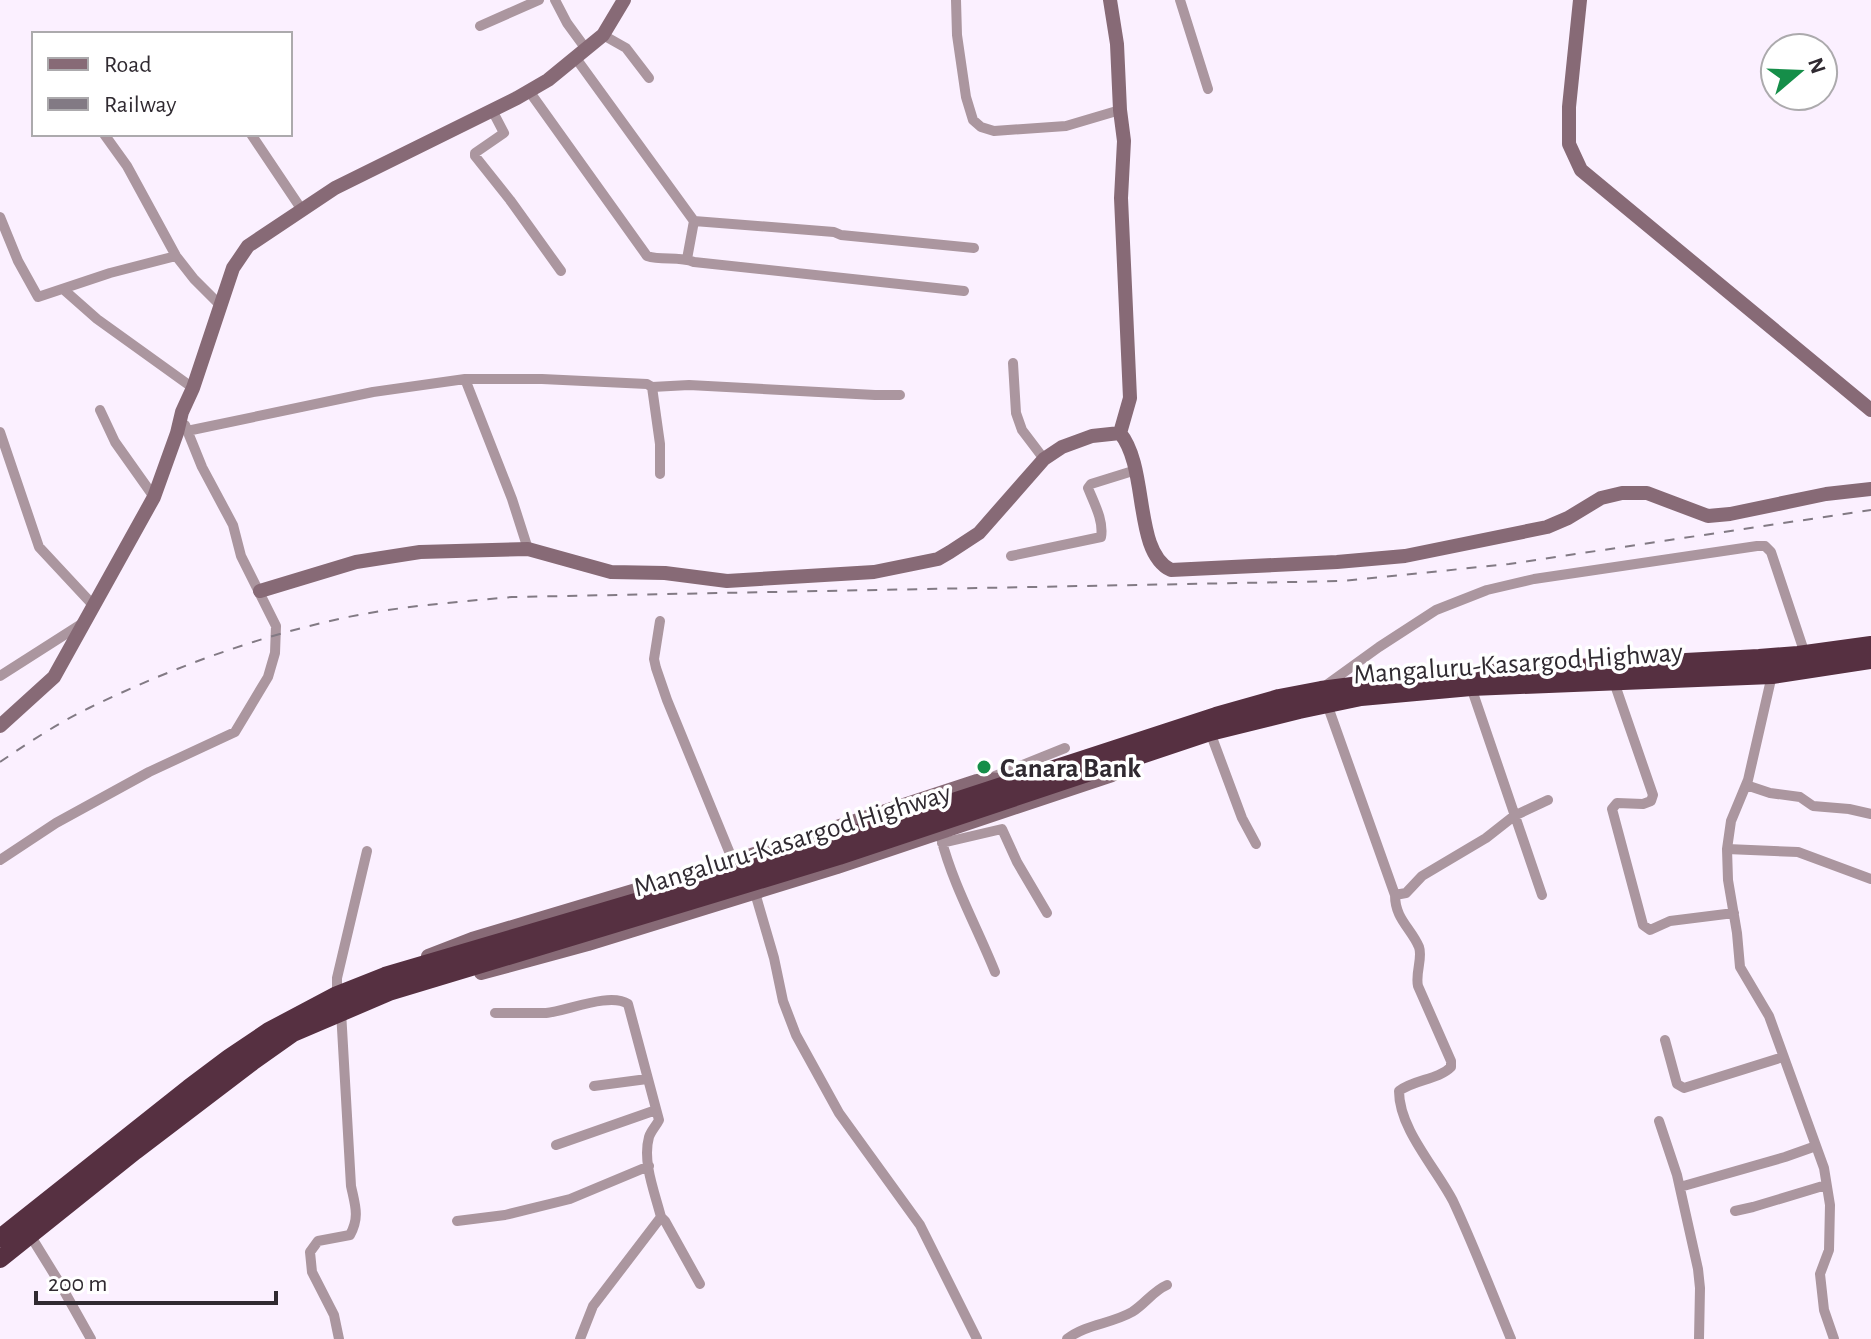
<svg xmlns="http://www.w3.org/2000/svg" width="1871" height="1339" viewBox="0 0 1871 1339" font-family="'Alegreya Sans',sans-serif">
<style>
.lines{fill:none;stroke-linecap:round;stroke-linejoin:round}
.street{stroke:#ab969f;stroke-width:10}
.secondary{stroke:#876a76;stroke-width:14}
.highway{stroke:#563041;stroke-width:18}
.rail{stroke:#827a84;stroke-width:2;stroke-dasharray:10 10;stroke-linecap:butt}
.poi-dot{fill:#158e49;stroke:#fff;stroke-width:3}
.labels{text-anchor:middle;stroke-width:7;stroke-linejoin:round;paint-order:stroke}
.street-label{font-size:28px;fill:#302a31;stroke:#fff}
.poi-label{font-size:28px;font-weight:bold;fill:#302a31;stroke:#fff;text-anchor:start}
</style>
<rect width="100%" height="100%" fill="#fbf0ff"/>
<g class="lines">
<path class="street" d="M555,0L567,23L586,49
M956,0L957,35L966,97L973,120L981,127L994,131L1066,126L1120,110
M1180,0L1208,89
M480,26L539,0
M603,35L626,48L649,78
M575,57L694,221L687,259
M529,91L647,256C662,261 679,256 694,262L964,291
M492,110L504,133L475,153V156L510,200L561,271
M104,134L127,166L176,256L194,279L220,305
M251,134L302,210
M0,217L18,261L38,297L110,273L176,256
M694,221L834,232L841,235L974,248
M63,289L97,319L193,388
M1013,363L1016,413L1022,430L1044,459
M465,379L512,499L528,549
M652,387L660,444V474
M100,410L115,442L154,497
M187,431L373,392L465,379H542L647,384L652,387L689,385L875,395H900
M0,432L39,547L93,605
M1011,556L1101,537C1104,521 1094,503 1088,488L1091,484L1136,470
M660,621L654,659L656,668L667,700L733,861
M1772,675L1748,780L1731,821L1727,849L1728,880L1737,933L1740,967L1769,1016L1824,1168L1830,1205L1829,1250L1820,1274L1824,1310L1834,1339
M0,676L83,623
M1614,682L1653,795L1651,801L1643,804L1617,803L1612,809L1643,925L1650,930L1670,921L1734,913
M1325,686L1379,647L1436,610L1487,590L1534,579L1757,546H1765L1771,552L1805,654
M1471,687L1542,895
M1327,704L1395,895C1395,919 1411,928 1419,947C1423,958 1415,973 1418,986L1451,1061V1067C1438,1080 1415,1079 1399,1091C1399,1129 1436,1168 1453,1201C1474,1246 1492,1293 1511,1339
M1210,732L1242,818L1256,844
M990,778L1065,748
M1746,785L1770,793L1800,797L1813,806L1849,809L1871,814
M941,838C953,885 977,927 995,972
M942,843L1002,829L1017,862L1047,913
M1727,849L1798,852L1871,879
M0,860L56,823L149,772L235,732L268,677L275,653L276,626L241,556L233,525L202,467L185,425
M753,886L774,958L783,1001L796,1035L839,1113L920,1225L977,1339
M1395,895L1406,893L1422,876L1486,838L1514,816L1548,800
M337,995V978L367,851
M495,1013C512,1013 529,1013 546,1013C567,1011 610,992 628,1004L659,1120C656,1126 651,1131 649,1137C642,1162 655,1193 661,1217L665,1221L700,1284
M1665,1040L1677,1084L1684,1088L1783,1057
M594,1086L647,1079
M1659,1121L1677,1175L1698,1269L1700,1288L1699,1339
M556,1145L656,1110
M1680,1187L1785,1157L1816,1146
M1735,1211L1753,1207L1826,1185
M457,1221L505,1215L570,1199L649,1166
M30,1235L59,1282L91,1339
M339,1339L334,1315L312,1272L310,1252L318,1241L350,1235C360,1217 355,1205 351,1186L341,1011
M580,1339L593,1306L661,1217
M1067,1339C1086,1324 1111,1324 1132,1312C1145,1304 1153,1291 1167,1285"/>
<path class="secondary" d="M1110,0L1117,44L1120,110L1124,141L1121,198L1130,398L1120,433
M1580,0L1569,107V144L1581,170L1871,410
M1120,433C1149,468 1133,552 1171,570L1337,562L1405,556L1547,527L1568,518L1601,498L1622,493H1647L1708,516L1730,514L1826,494L1871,489
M260,591L356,562L420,552L528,549L611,572L665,573L727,581L874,572L938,559L950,552L979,533L1044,459L1062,447L1092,436L1120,433
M0,726L54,677L154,497L177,433L182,412L193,388L233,268L248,246L335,188L517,98L548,80L603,35L624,0
M428,956L472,939L733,861L977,781C989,778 997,779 1009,784
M481,973L588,944L837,867L1112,775L1130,764"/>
<path class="highway" d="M0,1238L189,1088L229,1058L269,1031L337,995L385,976L748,869L1216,716L1279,698L1321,690L1429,676L1759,658L1798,655L1871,645
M0,1259L135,1151L252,1062L293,1033L389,992L839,856L1210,732L1299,710L1361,697L1471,687L1772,675L1871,660"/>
<path class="rail" d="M0,762C28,743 58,723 89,708C171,668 258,636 348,617C402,606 457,602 512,597L1343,581L1509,564L1871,510"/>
</g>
<circle class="poi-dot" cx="984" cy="767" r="8"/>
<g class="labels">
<g class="street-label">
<text transform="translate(1518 662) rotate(-4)" y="10">Mangaluru-Kasargod Highway</text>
<text transform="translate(792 839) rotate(-17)" y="10">Mangaluru-Kasargod Highway</text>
</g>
<g class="poi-label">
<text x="1000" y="777">Canara Bank</text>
</g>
</g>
<rect x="32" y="32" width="260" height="104" fill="#ffffff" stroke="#acaaad" stroke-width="2"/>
<rect x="48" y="58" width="40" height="12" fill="#876a76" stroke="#acaaad" stroke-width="2"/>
<text x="104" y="72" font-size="24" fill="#302a31">Road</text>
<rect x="48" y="98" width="40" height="12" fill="#827a84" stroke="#acaaad" stroke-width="2"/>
<text x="104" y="112" font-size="24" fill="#302a31">Railway</text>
<g transform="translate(1799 72) rotate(71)"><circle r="38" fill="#ffffff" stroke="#acaaad" stroke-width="2"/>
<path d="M0-6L14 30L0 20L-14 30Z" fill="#158e49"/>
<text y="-12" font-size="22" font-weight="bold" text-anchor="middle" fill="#302a31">N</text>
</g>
<path d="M36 1291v12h240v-12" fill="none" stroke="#302a31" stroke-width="4"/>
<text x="48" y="1291" font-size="24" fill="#302a31" stroke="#ffffff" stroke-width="6" paint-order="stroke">200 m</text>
</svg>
